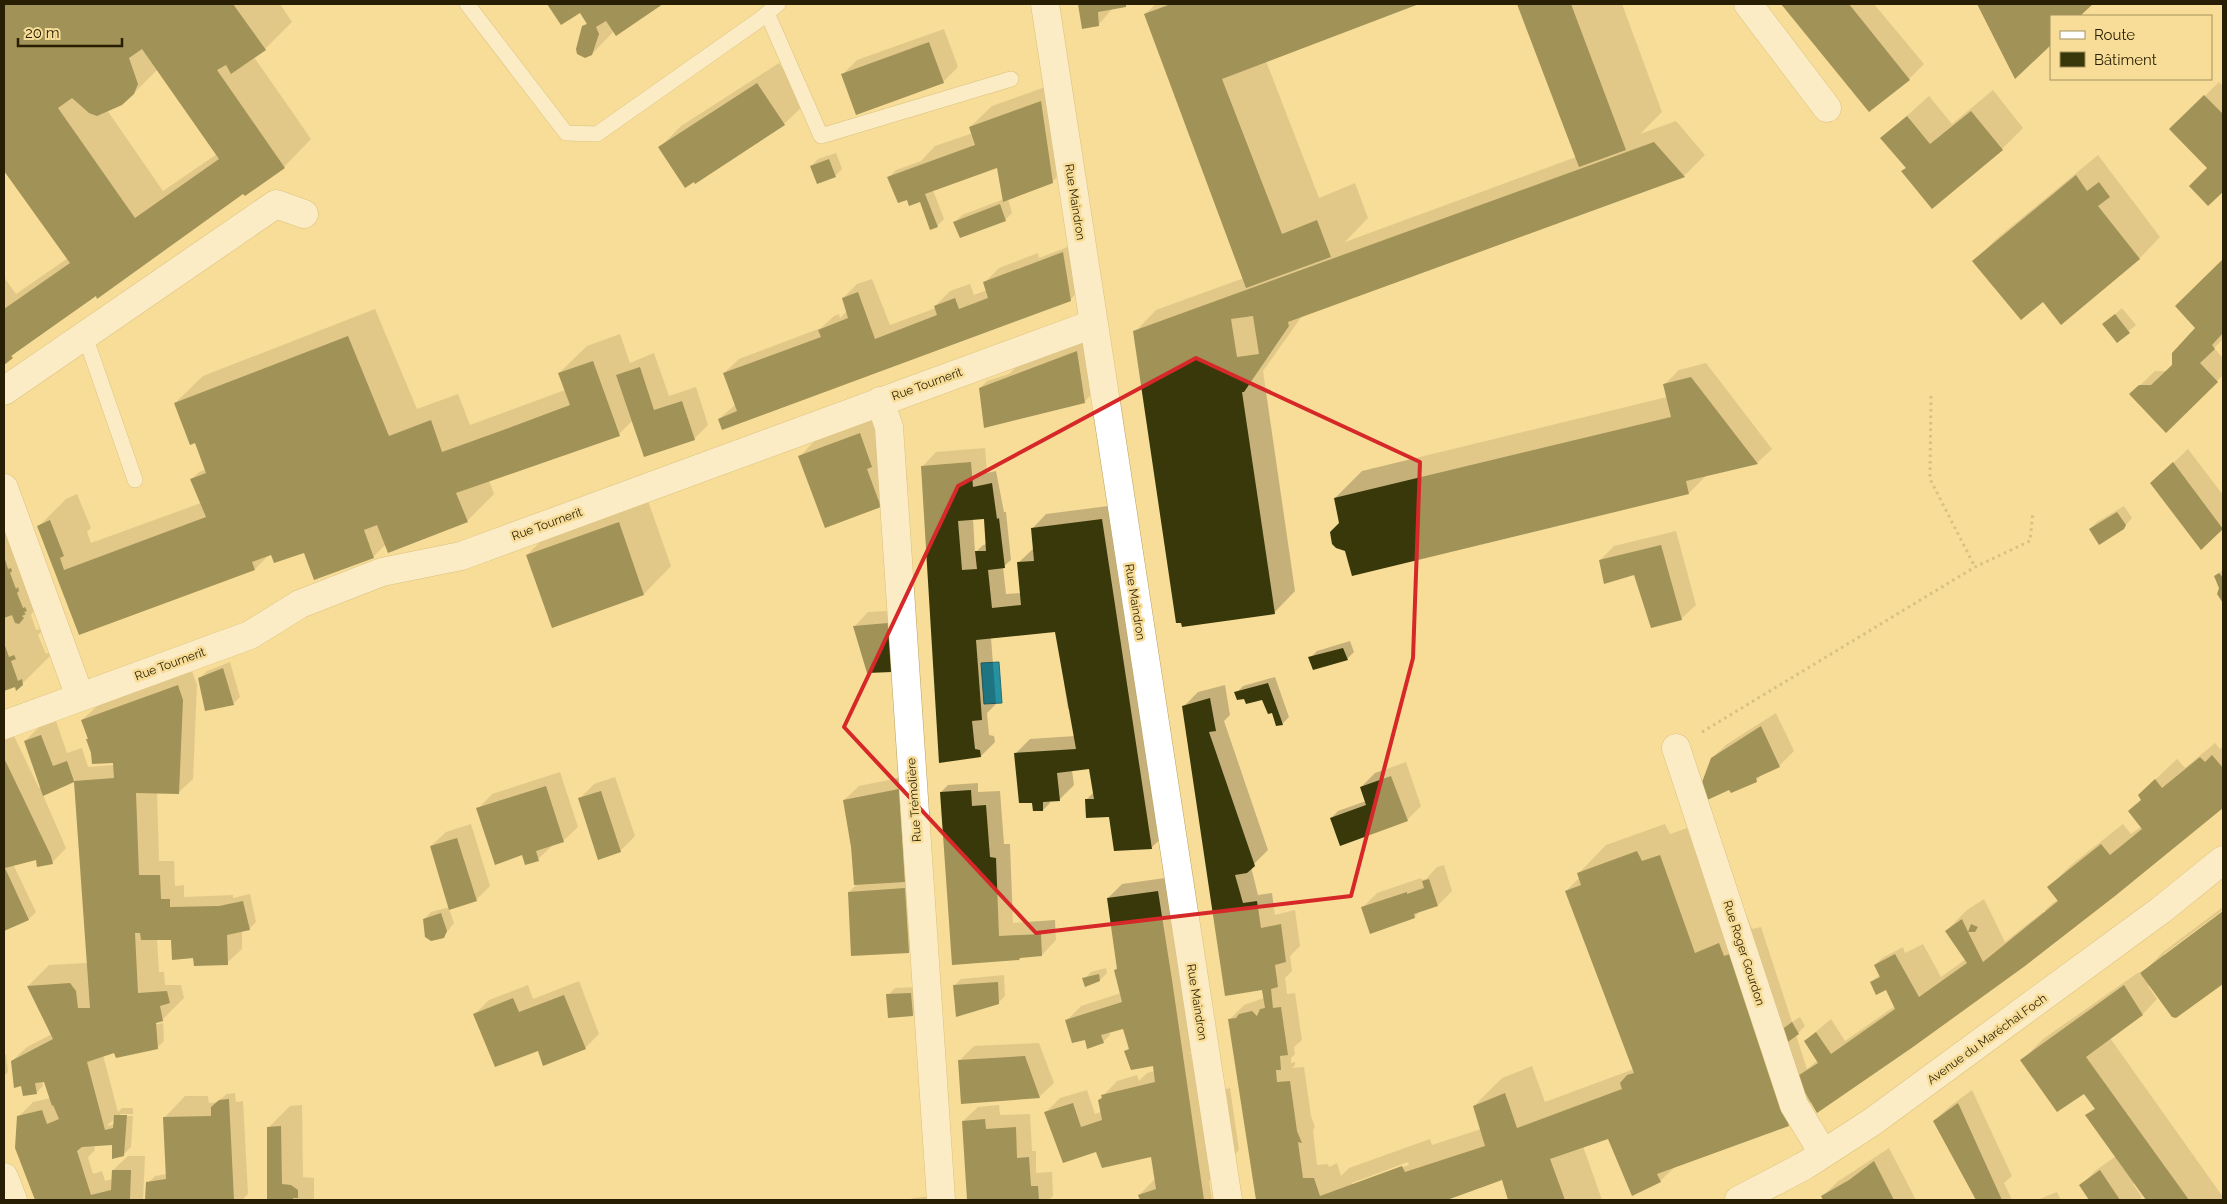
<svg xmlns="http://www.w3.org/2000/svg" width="2227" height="1204" viewBox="0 0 2227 1204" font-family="Raleway,sans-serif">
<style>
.water{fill:#2691a0;stroke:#276e71}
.shadow{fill:#0003;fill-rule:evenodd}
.building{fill:#38380b;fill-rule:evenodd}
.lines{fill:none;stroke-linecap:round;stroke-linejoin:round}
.lane-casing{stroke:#b9a05d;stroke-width:16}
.street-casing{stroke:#b9a05d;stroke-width:29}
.secondary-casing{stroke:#b9a05d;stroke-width:29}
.path{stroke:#b19d66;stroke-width:3;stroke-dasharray:2.5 4;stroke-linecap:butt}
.lane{stroke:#fff;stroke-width:15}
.street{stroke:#fff;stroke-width:28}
.secondary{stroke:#fff;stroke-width:28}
.marked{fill:none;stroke:#d62828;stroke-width:4;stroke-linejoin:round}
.labels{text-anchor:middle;stroke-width:5;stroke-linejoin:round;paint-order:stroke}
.street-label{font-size:12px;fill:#281e03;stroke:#f7dd98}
</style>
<rect width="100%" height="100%" fill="#f7dd98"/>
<path class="water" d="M999,662L1002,703L984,704L981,663Z"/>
<path class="shadow" d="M4,4H280L292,22L265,49L254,57L311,139L284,167L243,192L96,294L27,343L4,363V277L16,294L68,258L5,170L4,172ZM158,69L217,154L163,191L107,110L134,93Z
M549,4H661L616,34L614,31L592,54L583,27L588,22L580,11L562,23Z
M1080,4H1128L1125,6L1113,8L1099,24L1083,28Z
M1156,4H1416L1266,61L1319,198L1355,183L1368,218L1345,242L1576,157L1518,4H1622L1662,112L1640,134L1676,121L1705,155L1684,176L1302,316L1263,371L1295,591L1274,613L1135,332L1156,310L1244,278L1145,14Z
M1783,4H1874L1924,64L1909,79L1869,110Z
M1979,4H2091L2079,16H2051L2016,77Z
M944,29L958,67L943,82L843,74L857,60Z
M779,63L806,103L784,124L660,147L681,126Z
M1062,81L1067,168L1052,182L1008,199L1012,213L1005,220L955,222L962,215L1004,199L998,166L933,190L944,219L937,226L921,200L908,199L889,177L896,170L921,161L935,146L973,133L970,127L992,106Z
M2219,82L2223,86V190L2208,205L2209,168L2171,129Z
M1993,90L2023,128L2002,149L1906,168L1882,138L1929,96L1952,124Z
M836,153L842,169L835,176L811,166L818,159Z
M2098,155L2160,237L2139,259L2043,300L1974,262L1995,240Z
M1070,246L1084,285L1070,300L719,419L736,404L724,373L739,359L821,328L834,316L839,314L840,318L847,311L843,298L857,284L872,279L890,325L936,308L935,306L950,291L970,284L974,295L987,290L984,283L999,268L1038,253L1039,258Z
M2223,260V339L2214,348L2223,358V375L2192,406L2131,394L2155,371H2167L2173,365L2197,327L2177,306Z
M2122,308L2136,325L2117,341L2111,318Z
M375,309L417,409L458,394L470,425L565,390L559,373L587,346L620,334L630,363L654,353L669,396L696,387L708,425L694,439L633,420L619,434L489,480L494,494L467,521L386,544L373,557L305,551L271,553L255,569L80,633L39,526L66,499L77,494L91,528L87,532L91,543L201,503L192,479L199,472L206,469L195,441L175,403L203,376Z
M1091,338L1099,387L1084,402L980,388L987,381L1009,374L1017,366Z
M1706,363L1772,449L1757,463L1707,475L1689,493L1340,523L1335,498L1362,471L1667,397L1664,385L1679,370Z
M888,406L895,443L908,479L880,506L800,456L827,428Z
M985,448L987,473L996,471L1004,512H1006L1011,560L1003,567L1006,594L1021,593L1018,563L1034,548L1032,529L1046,514L1116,505L1166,834L1151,848L1110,816L1086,800L1094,792L1090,768L1072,770L1074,785L1059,800H1049L1050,803L1043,810L1033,803L1015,754L1030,739L1075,736L1074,708L1068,709L1056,631L991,638L996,704L987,713L989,735L994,736L995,742L981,756L940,761L922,467L936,452ZM985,516L987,544L983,545L975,553L973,519Z
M2188,449L2223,495V527L2201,548L2167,469Z
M646,495L671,566L644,594L553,626L527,555L555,527Z
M2124,506L2132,518L2123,528L2090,529L2097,522Z
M8,531L36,543L39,541L37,545L43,562L46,561L44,565L50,581L53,580L54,582L31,615L36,630L42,629L43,630L38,635L46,654L49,652L50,656L22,684L4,690V536Z
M1676,531L1696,605L1681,619L1635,574L1600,560L1614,546Z
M2223,569V601L2218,594L2220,587L2216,576Z
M902,610L891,670L854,627L868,612Z
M1350,641L1354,652L1347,659L1310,658L1317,651Z
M230,662L240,697L233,704L200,678L207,671Z
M192,671L197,685L193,779L178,793L157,792L159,861H174L175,886L184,885V897L233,895V898L250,894L256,922L249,929L242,930V949L227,963L195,957L172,938L157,939L159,972H164L165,985H181L184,998L163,1019L164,1041L157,1048L115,1052L103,1055L118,1112L122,1108H133V1114H120V1116H133L131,1147L124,1154L113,1143L94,1144L95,1150L88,1157L93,1174L102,1171L105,1181L113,1179V1170L128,1156H145L143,1200H36L16,1148L18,1117L33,1102L51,1098L46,1082L42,1080L43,1086L36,1093L23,1087L12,1061L27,1047L52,1034L28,986L49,965L88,963L75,780L43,795L66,848L52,863L37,858L13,864L36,912L29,919L4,930V740L14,736L39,788L41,787L25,741L39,727L56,721L67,753L82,748L88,767L113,765V761L93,763L90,747L92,745L82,720L97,706ZM162,1020L163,1023L107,1035ZM115,1118V1124L107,1126Z
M1275,677L1289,717L1282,724L1263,698H1244L1236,693L1243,686Z
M1225,685L1230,715L1224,721L1268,850L1251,867L1258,895L1272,893L1275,915L1295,910L1300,946L1290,956L1292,971L1285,978L1287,994L1295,993L1302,1040L1294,1047L1295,1054L1291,1058V1063L1295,1062V1065L1292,1068L1304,1067L1311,1116L1315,1127L1313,1130L1317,1165L1328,1164L1329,1167L1337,1163L1341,1176L1349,1168L1430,1139L1432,1145L1481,1129L1474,1106L1502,1078L1532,1066L1545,1102L1634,1069L1566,891L1580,877L1579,873L1606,845L1665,824L1670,834L1687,828L1722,926L1747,917L1752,929L1761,927L1792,1022L1800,1017L1805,1026L1796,1035L1807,1069L1818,1060L1805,1041L1831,1019L1845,1041L1895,1006L1886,987L1871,982L1880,975L1875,965L1882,958L1903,947L1905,953L1923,944L1941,977L1966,959L1946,931L1967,910L1984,899L2005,942L2043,912L2061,935L1812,1101L1788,1125L1675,1167L1660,1181L1609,1137L1583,1146L1602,1200H1510L1503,1179L1450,1198L1451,1200H1257L1230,1019L1244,1005L1264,998L1183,707L1198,692ZM1408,1162L1409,1165L1352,1185V1183Z
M1776,713L1794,751L1779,766L1763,773L1756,781L1712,758L1727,744Z
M2215,743L2220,749L2223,746V806L2064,935L2045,910L2058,899L2049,887L2070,866L2123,824L2131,834L2142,826V799L2139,795L2177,759L2185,768Z
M1406,762L1421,806L1407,820L1331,818L1338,811L1366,801L1361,787L1375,773Z
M560,772L578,827L563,841L553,845L538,859L523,854L478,809L492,794Z
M913,775L923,937L908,952L849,892L858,883L844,800L859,786Z
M615,777L635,836L620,851L580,798L594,784Z
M978,783V792L1000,791L1004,844H1010L1013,923L1055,920L1056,940L1042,955L953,963L941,792L948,785Z
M471,824L490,886L476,900L449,909L454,923L443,937L424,919L431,912L450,907L431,846L446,832Z
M1444,865L1452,891L1438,905L1420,911L1415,917L1363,907L1377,893L1421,878L1422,880L1426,879L1437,867Z
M1172,877L1186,964L1179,972V976L1187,973L1198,1045L1189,1054H1191L1192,1063L1201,1062L1205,1095L1230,1088L1239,1150L1209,1181L1212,1200H1142L1139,1195L1156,1178L1152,1155L1097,1151L1046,1112L1060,1098L1087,1090L1095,1114L1101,1112L1099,1100L1117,1081L1137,1075L1139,1081L1147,1073L1155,1071L1154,1065L1126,1052L1130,1047L1124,1027L1109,1032L1110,1035L1103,1042L1086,1041L1067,1020L1081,1006L1121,993L1115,970L1118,967L1108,898L1122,884Z
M2223,907V910L2164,954V957L2223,913V982L2176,1017L2150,985L2148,986L2157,999L2143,1014L2110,1038L2223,1197V1200H2147L2135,1183L2133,1184L2142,1197L2139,1200H2090L2081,1185L2095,1171L2116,1156L2087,1116L2096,1107L2084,1093L2022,1060L2043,1039L2139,972L2141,975L2163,952Z
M1106,968L1107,973L1100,980L1084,979L1091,972Z
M1004,975L1005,996L998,1003L954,986L961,979Z
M579,981L599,1034L585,1048L538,1049L475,1014L489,1000L528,985L533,999Z
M918,987L920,1008L913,1015L888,995L895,988Z
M1039,1043L1054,1083L1039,1097L960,1060L974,1046Z
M4,1054L6,1055L8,1072L4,1076Z
M1972,1090L2012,1176L2004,1183L2012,1200H1977L1934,1121L1949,1107Z
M235,1093L236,1102L243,1101L248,1194L242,1200H146L148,1183L155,1176L167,1174L164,1118L185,1096H208L209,1103L217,1102L227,1094Z
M302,1105L303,1177L314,1178V1200H268V1128L290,1106Z
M999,1105L1000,1115L1030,1114L1032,1151H1036V1173L1052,1172L1053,1196L1049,1200H968L963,1121L978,1107Z
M1889,1148L1916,1200H1824L1822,1197L1837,1182Z
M2057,1192L2061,1200H2037Z
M953,1194L954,1200H907L913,1198Z
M417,1199V1200H328Z
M1094,1199L1095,1200H1061Z"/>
<path class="building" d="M4,4H233L266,50L231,74L226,65L217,70L285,168L245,196L243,194L97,299L96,296L11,356L13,358L4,365V309L70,263L4,171ZM142,49L219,159L135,218L58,108L72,98L89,113L97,116L122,105L134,94L138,84L129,58Z
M547,4H663L616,36L606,21L596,27L599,34L592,55L585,58L577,54L576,49L582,26L587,24L580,13L561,25Z
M1078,4H1126V7L1098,12L1099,26L1082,29Z
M1171,4H1419L1222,79L1282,234L1317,220L1331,257L1246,288L1144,14Z
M1517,4H1571L1626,150L1579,167Z
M1781,4H1849L1910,80L1869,112Z
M1977,4H2093L2080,16H2051V45L2015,79Z
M929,42L944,83L856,115L841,74Z
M757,83L785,125L695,184L694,182L685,188L658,147Z
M2204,95L2223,114V192L2208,206L2189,186L2207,168L2169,129Z
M1041,101L1053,183L1003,202L997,168L925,194L938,227L930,230L920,202L909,206L907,200L898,203L887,177L975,145L969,127Z
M1971,111L2003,150L1932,209L1901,171L1906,168L1880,138L1907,116L1930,144Z
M1654,142L1685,177L1288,322L1289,326L1244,392H1242L1275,614L1182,627L1181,623H1176L1133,331ZM1253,316L1259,354L1237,357L1231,319Z
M829,159L836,177L817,184L810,166Z
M2076,175L2087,191L2099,182L2110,197L2098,206L2140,259L2061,325L2043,302L2021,320L1972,261Z
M1000,204L1006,221L960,238L953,222Z
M1063,252L1071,301L722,430L718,419L737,411L723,373L821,337L818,330L848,318L842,298L858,292L875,339L937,315L934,306L955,298L959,309L988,298L983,282Z
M2223,259V333L2212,345L2215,349L2200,363L2218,382L2166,433L2129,394L2139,385H2151L2172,365V353L2195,328L2175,306Z
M2115,314L2130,333L2117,343L2102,324Z
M348,336L389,436L431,420L442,452L506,429L570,405L558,373L593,361L620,436L456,493L468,522L388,553L377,525L364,530L374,558L314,580L304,553L274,563L271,555L252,562L255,570L79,635L37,526L50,520L64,556L60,558L64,570L206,517L190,479L206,473L195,443L190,445L174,403Z
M1077,351L1085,403L984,428L979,388Z
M640,367L654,410L682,401L695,440L644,457L616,375Z
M1691,377L1758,464L1686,481L1689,494L1352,576L1345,551L1336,548L1332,544L1330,532L1339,523L1334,498L1671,417L1663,384Z
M860,433L872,467L867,469L881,507L825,528L798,456Z
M971,462L973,487L992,483L997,519L999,518L1005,568L988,570L992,608L1021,605L1017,562L1034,561L1031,528L1102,519L1152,849L1114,851L1109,817L1086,818L1085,799H1094L1089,769L1057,773L1060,801L1043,802V811H1033L1032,803H1019L1014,753L1076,749L1055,632L976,640L982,720L972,721L975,749L980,750L981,757L939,763L921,466ZM984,519L986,551H975L977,569L962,570L958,521Z
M2173,462L2223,529L2201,550L2150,483Z
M2117,512L2126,525L2124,529L2099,545L2089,529Z
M619,522L644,595L552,628L526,555Z
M1661,545L1682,620L1651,628L1634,575L1604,584L1599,560Z
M4,556L8,569L11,568L12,571L10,573L16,589L18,587L19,591L17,593L23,608L25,607L27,611L24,612L26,614L22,616L24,618L19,624L15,623L12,615L4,618Z
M2219,573L2223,578V603L2217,594L2219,588L2214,576Z
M888,623L892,672L867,673L853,626Z
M4,643L9,657L14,655L16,659L11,661L18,681L22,679L23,685L16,691L15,687L4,691Z
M1343,648L1348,660L1313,670L1308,657Z
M223,668L234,705L205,711L198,678Z
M1268,683L1281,719L1283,725L1276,726L1272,713L1268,714L1262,700L1246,704L1244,699L1237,700L1234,692Z
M178,685L183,700L179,794L136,793L139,875H160L161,899H170V907L219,906L243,901L250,930L227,935L228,965L194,966L193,958L172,960L171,940H141L140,933H135L138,993L167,991L170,1003L160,1006L163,1021L156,1023L158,1049L116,1058L114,1053L87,1062L105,1130L113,1128L114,1115H127L124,1156L112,1159V1145L82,1147L77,1151L91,1195L111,1190L112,1170H131L130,1200H35L15,1148L17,1116L42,1110L47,1124L59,1119L53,1105L52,1106L44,1082L35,1083L37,1094L23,1096L21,1086L14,1088L11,1061L53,1039L27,986L70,983L76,991L78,1008H90L74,782L43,796L24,741L41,735L53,766L67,761L74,781L114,778L113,763L92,764L91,753L86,739H88L81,720Z
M1210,698L1216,731L1209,732L1255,866L1247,873L1235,875L1243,903L1257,901L1261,928L1281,924L1286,962L1275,965L1278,987L1271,989L1273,1008L1281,1007L1288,1055L1280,1056L1281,1070H1276L1277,1082L1290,1081L1297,1131L1302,1143L1298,1142L1303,1178H1314L1320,1196L1402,1166L1405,1172L1485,1146L1473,1106L1505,1093L1517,1128L1622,1089L1620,1083L1627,1075L1634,1073L1565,891L1581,885L1577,873L1637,851L1642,861L1660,855L1695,953L1719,943L1724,956L1733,953L1789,1126L1657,1174L1661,1182L1632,1196L1608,1139L1550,1159L1565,1200H1508L1502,1180L1447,1200H1256L1228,1019L1236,1018L1239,1014L1252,1011L1257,1016L1260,1009L1265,1008L1262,990L1225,996L1182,706Z
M1761,726L1780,767L1756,778L1757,782L1731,793L1729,790L1705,801L1701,785L1711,758Z
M2212,755L2223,768V808L2115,896L2025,966L1913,1047L1817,1113L1796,1077L1818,1063L1804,1041L1816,1032L1831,1054L1895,1009L1886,990L1876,995L1870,982L1880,977L1874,965L1895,954L1919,997L1967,963L1945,931L1962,919L1968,932L1971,924L1978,927L1975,932H1968L1983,962L2058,901L2047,887L2101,844L2110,855L2142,829L2128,811L2141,800L2138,795L2155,779L2162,788L2200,757L2205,762Z
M4,758L51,856L53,864L37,867L36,860L5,868L29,920L4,931Z
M1391,776L1408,821L1340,846L1330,818L1366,805L1360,787Z
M546,786L564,842L536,851L539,861L525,865L522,855L495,865L476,808Z
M899,789L905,882L854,885L851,847L843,800Z
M971,790L972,806L986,805L990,857L996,858L999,936L1041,934L1042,956L1020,958L1019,960L952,965L940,792Z
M601,791L621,852L598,860L578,798Z
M457,838L477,901L449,910L430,846Z
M1429,879L1438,906L1414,914L1415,918L1370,934L1361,907L1407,892V894L1424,888L1422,881Z
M905,888L909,953L851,956L848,892Z
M1158,891L1172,980L1204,1200H1140L1138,1195L1156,1189L1151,1157L1102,1168L1096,1152L1063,1163L1044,1112L1073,1103L1081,1127L1102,1120L1098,1100L1102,1098L1101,1095L1155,1082L1153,1066L1131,1070L1124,1051L1129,1049L1123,1029L1101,1035L1104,1043L1087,1049L1085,1040L1072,1043L1065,1020L1122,1002L1114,970L1117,969L1107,898Z
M2223,911V984L2176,1018L2172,1017L2140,973Z
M441,913L447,931L444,938L431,941L425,937L423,919Z
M1099,974L1100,981L1085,987L1082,978Z
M998,982L999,1004L956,1017L953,985Z
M2124,985L2143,1015L2086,1057L2189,1200H2146L2085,1115L2095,1109L2084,1094L2057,1112L2020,1060Z
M911,993L913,1016L888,1018L886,994Z
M564,995L586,1049L543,1066L538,1051L495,1067L473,1014L513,998L519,1012Z
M1792,1022L1799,1034L1785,1044L1780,1031Z
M1025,1056L1040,1098L961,1104L958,1060Z
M229,1099L234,1200H145L146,1182L166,1179L163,1117L211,1116V1107L219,1100Z
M1958,1103L1959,1105L2002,1200H1976L1933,1121Z
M985,1119L986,1129L1016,1127L1017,1158L1029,1157L1031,1186H1038L1039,1200H967L962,1121Z
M281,1126L282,1184L291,1185L298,1190V1198H293V1200H267V1127Z
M1874,1161L1894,1200H1823L1821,1196L1849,1180Z
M2100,1170L2120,1200H2089L2079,1185Z"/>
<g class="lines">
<g class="lane-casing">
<path id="lane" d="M467,4L566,133L597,134L759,20L778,4
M767,13L821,136L1011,79
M85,336L135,480"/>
</g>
<g class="street-casing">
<path id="street" d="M1045,4L1228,1200
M1748,4L1827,108
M4,391L276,204L304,214
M880,401L889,427L941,1200
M4,488L80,697
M4,725L250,635L300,604L382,572L461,556L1093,324
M1676,748L1794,1105L1823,1153
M4,1177L13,1200"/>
</g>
<g class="secondary-casing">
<path id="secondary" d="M1739,1200L1804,1166L1872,1122L2161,910L2223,860"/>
</g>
<path class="path" d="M1931,396L1930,479L1975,567
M1702,732L1975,567L2030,541L2033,512"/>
<use href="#lane" class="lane"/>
<use href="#street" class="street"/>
<use href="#secondary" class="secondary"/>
</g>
<path d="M0 0H2227V1204H0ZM1196,358L1420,462L1413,658L1351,896L1036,933L844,727L958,486Z" fill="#f7dd98" fill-opacity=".55" fill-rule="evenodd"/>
<path class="marked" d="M1196,358L1420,462L1413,658L1351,896L1036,933L844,727L958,486Z"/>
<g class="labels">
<g class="street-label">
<text transform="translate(1075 202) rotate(81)" y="4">Rue Maindron</text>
<text transform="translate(927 384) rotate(-20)" y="4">Rue Tournerit</text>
<text transform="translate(547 524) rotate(-20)" y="4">Rue Tournerit</text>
<text transform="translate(1135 602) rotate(81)" y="4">Rue Maindron</text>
<text transform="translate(170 664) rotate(-20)" y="4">Rue Tournerit</text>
<text transform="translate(914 800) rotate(-94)" y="4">Rue Trémolière</text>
<text transform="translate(1744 953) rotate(72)" y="4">Rue Roger Gourdon</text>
<text transform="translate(1197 1002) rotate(81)" y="4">Rue Maindron</text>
<text transform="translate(1987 1039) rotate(-36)" y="4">Avenue du Maréchal Foch</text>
</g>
</g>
<rect width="2227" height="1204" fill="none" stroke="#281e03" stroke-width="10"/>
<rect x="2050" y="15" width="162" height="65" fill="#f7dd98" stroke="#a4915c"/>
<rect x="2060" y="31" width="25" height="8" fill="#ffffff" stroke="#a4915c"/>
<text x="2094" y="40" font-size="15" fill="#281e03">Route</text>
<rect x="2060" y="52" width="25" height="15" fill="#38380b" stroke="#a4915c"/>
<text x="2094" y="65" font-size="15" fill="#281e03">Bâtiment</text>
<path d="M18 38v8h104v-8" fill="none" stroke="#281e03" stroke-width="2.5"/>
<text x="25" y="38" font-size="15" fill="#281e03" stroke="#f7dd98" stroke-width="4" paint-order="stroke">20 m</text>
</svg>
